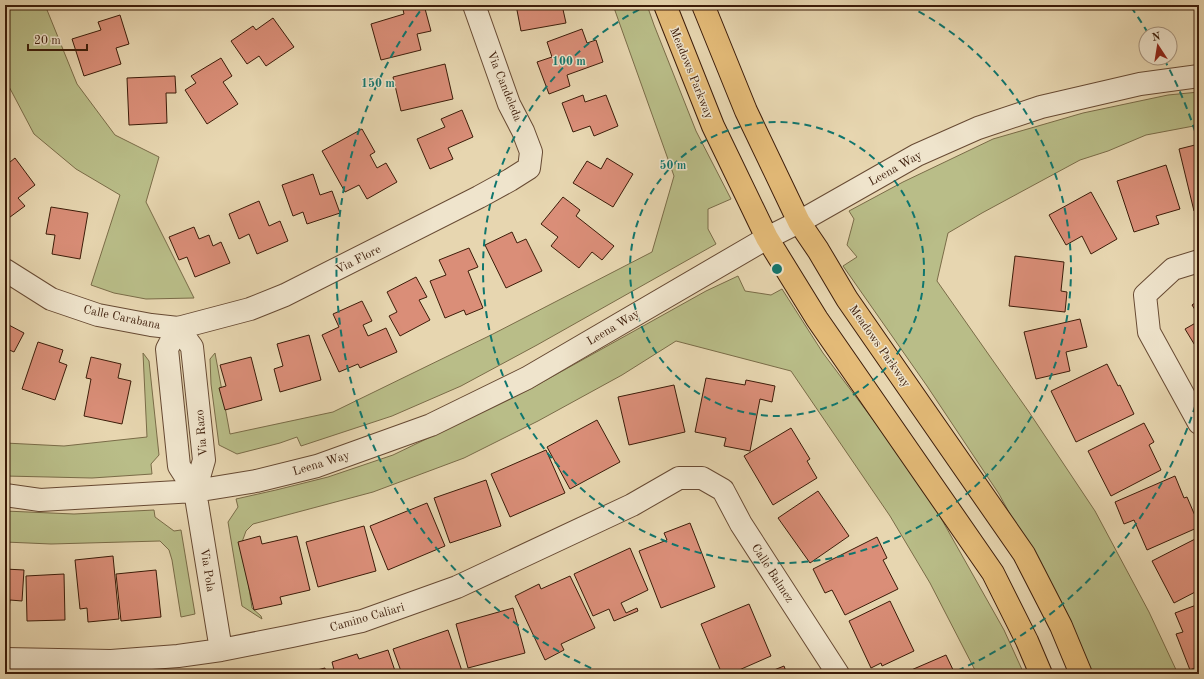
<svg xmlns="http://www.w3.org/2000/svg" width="1204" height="679" viewBox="0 0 1204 679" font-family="'Old Standard TT',serif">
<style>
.green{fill:#b9bd88;stroke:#7a6c48}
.building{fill:#da8e78;stroke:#3c1c09}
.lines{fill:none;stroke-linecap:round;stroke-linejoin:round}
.minor-casing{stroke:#674a33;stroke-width:24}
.major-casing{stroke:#3c1c09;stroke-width:24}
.minor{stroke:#efe4cc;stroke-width:22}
.major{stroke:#e4bb78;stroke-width:22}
.ring{fill:none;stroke:#0f766e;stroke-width:2;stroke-dasharray:7 5}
.labels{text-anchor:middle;stroke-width:3;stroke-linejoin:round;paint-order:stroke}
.street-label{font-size:12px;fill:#3c1c09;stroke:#efe4cc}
.centre{fill:#0f766e;stroke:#efe4cc;stroke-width:2}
.ring-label{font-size:12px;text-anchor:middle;font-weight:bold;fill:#0f766e;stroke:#efe4cc;stroke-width:3;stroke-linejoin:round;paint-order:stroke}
</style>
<rect width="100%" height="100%" fill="#e7d6b0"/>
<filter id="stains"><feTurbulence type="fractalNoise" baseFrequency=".005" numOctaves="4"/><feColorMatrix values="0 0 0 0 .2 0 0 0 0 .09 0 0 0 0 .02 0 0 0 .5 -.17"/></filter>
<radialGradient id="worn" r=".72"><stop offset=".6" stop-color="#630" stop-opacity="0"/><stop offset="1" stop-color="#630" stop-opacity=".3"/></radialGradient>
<path class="green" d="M5,5H45L77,84L115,135L159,157L146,202L194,298L146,299L114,293L91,285L120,195L76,169L34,134L5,79Z
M613,5H647L654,25L696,131L731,199L708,209V229L716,244L537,345L461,386L392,416L301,446L297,437L280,443L237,454L219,445L211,384L210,359L215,353L230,434L333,412L491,335L652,252L674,176Z
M1199,92V125L1146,135L1108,151L1080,160L982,213L948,233L937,281L1029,412L1095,511L1149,612L1178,674H1092L1069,622L999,494L927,386L843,266L857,257L847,245L854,219L849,211L903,182L993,139L1083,113L1168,95Z
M738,276L745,291L771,295L782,289L823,353L889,441L933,504L1004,630L1024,674H977L930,583L890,516L791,371L676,341L622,375L538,421L464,458L373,492L253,524L246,531L242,542L252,608L261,616L262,619L242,606L228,522L238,507L236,499L276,490L328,477L393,455L530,389L706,291Z
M143,353L149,361L159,455L151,464L152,474L92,478L5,476V443L64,446L147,437Z
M154,510L155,517L174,531L181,530L195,614L181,617L172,560L169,550L160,541L51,544L5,542V511L74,514Z"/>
<path class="building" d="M402,5H424L431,31L417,34L421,50L381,60L371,24L404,14Z
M516,5H562L566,23L521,31Z
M120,15L129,44L116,48L121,64L84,76L72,39L101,30L98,22Z
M273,18L294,47L266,66L259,56L247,64L231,41L253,26L256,30Z
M582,29L587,43L596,40L603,62L567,75L570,86L549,94L537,62L552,57L547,42Z
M221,58L232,76L223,82L238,104L207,124L185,90L196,83L191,76Z
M445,64L453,99L401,111L393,77Z
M175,76L176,93H166L167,123L129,125L127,78Z
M583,95L585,102L606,95L618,126L594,136L590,126L573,132L562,103Z
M462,110L473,137L448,148L453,159L430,169L417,139L445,127L441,119Z
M362,129L375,152L370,155L377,168L386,163L397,182L367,199L359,185L345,192L322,151Z
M1199,144V210L1194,211L1179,149Z
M15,158L35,185L18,198L25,206L6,220L5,219V166Z
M607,158L633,174L613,207L573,183L587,161L601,169Z
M1166,165L1180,209L1156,216L1159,224L1134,232L1117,181Z
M313,174L320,195L332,191L340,213L307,224L303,212L293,216L282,185Z
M1091,192L1117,239L1091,254L1082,236L1066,245L1049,215Z
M563,197L580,210L576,216L614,246L602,260L592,252L579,268L551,246L558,237L541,224Z
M259,201L269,226L280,221L288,241L257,254L249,234L239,239L229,214Z
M51,207L88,213L80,259L52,254L55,235L46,234Z
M194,227L199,239L209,235L213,246L221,242L230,263L195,277L187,257L179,260L169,237Z
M512,232L517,243L526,239L542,271L506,288L485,245Z
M469,248L478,267L468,271L483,308L466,315L464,310L445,318L430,281L446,275L439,260Z
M1015,256L1064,262L1061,291L1067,292L1065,312L1009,306Z
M416,277L427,297L419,300L430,320L400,336L389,316L397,312L387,292Z
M1199,300V316L1192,305Z
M362,301L372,321L363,325L368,336L386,328L397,352L360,368L358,364L339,372L322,335L339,327L333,314Z
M1080,319L1087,347L1066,352L1070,371L1036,379L1024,332Z
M1199,321V352L1185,329Z
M5,323L24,333L14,352L5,348Z
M309,335L321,380L280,392L274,369L283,366L277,344Z
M38,342L63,350L59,362L67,365L55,400L22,389Z
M91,357L121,364L118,378L131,381L122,424L84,416L91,379L86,378Z
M251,357L262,400L225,410L219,388L226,386L220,365Z
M1107,364L1118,386L1120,385L1134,414L1076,442L1051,391Z
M706,378L745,385L746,380L775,386L772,402L760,399L750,451L724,446L726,438L695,432Z
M674,385L685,432L629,445L618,397Z
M597,420L620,462L570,489L547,447Z
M1144,423L1154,442L1149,445L1161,470L1111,496L1088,451Z
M791,428L810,459L807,461L817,478L773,505L744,456Z
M546,450L565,493L510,517L491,474Z
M1175,476L1184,498L1187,497L1199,525V527L1147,550L1134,520L1124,524L1115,502Z
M486,480L501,526L450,543L434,498Z
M818,491L849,536L810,563L778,518Z
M427,503L445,546L388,570L370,526Z
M690,523L715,587L661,608L639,551L667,540L664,533Z
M364,526L376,571L318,587L306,542Z
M260,536L262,544L297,536L310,590L280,597L282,604L254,610L238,542Z
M877,537L887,558L883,560L898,589L845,615L832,590L825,593L813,569Z
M1199,537V590L1174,603L1152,561Z
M630,548L648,590L621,603L626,613L637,608L638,611L614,621L609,609L593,616L574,574Z
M113,556L119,619L88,622L87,608L80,609L75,560Z
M5,569L24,570L22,601L10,600L8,620H5Z
M156,570L161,617L121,621L116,574Z
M64,574L65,620L27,621L26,576Z
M570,576L595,628L561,644L564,650L545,660L515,596L539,584L541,589Z
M890,601L914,651L882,666L881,663L871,668L849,621Z
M749,604L771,656L730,674H722L701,624Z
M1199,604V666L1190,670L1176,634L1183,632L1175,613Z
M513,608L525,653L468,668L456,624Z
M448,630L463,674H402L393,649Z
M388,650L396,674H335L332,662L357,654L359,659Z
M946,655L955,674H902Z
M784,666L787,674H764Z
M325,668L326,674H301Z
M292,671L293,674H277Z"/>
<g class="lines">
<g class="minor-casing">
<path id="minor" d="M1199,261L1173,269L1145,295L1149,332L1199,423
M5,270L51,299L98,315L151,325L178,328L250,309L285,295L479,197L510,180L529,168L531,152L523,131L509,104L474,5
M178,328L167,349L179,466L195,491L221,650
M178,328L192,347L204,460L195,491
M5,495L40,500L195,491L256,481L317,466L431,425L527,378L767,238L799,222L917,155L978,128L1041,107L1140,84L1199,76
M5,659L111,661L178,656L221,650L292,636L362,621L457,587L632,505L679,478H702L723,490L741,524L838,674"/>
</g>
<g class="major-casing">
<path id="major" d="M665,5L713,126L767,238L817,319L993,573L1027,641L1041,674
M703,5L746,111L799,222L818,250L847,299L1024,554L1061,626L1081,674"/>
</g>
<use href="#minor" class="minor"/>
<use href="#major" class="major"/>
</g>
<g class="ring">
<circle cx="777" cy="269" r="147"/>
<path d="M908 6A294 294 0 1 1 646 6"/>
<path d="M1199 394A440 440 0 0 1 952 673M602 673A440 440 0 0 1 423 7M1131 7A440 440 0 0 1 1148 33M1164 59A440 440 0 0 1 1199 144"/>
</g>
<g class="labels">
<g class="street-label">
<text transform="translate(692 73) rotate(68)" y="4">Meadows Parkway</text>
<text transform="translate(505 86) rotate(68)" y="4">Via Candeleda</text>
<text transform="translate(895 168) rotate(-29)" y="4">Leena Way</text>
<text transform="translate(358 259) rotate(-27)" y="4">Via Flore</text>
<text transform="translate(122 317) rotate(12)" y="4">Calle Carabana</text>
<text transform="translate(613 327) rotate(-31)" y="4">Leena Way</text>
<text transform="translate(880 346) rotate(55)" y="4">Meadows Parkway</text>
<text transform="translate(201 433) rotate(-95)" y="4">Via Razo</text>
<text transform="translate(321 463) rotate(-17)" y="4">Leena Way</text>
<text transform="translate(208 570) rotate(81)" y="4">Via Pola</text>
<text transform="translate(773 573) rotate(57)" y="4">Calle Balmez</text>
<text transform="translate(367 617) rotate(-16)" y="4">Camino Caliari</text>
</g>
</g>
<circle cx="777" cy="269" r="6" class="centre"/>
<g class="ring-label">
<text x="569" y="65">100 m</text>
<text x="378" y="87">150 m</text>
<text x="673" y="169">50 m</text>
</g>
<rect width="1204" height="679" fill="none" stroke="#e7d6b0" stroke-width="20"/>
<rect x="6" y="6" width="1192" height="667" fill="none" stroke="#3c1c09" stroke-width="2"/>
<rect x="10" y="10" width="1184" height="659" fill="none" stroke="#3c1c09"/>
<g transform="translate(1158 46) rotate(348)"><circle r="19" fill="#efe4cc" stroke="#a7947e"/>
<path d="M0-3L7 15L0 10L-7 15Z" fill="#8f2418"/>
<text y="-6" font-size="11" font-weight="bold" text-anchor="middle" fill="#3c1c09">N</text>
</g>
<path d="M28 44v6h59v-6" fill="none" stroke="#3c1c09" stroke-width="2"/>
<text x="34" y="44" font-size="12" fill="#3c1c09" stroke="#efe4cc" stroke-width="3" paint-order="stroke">20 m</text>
<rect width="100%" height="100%" filter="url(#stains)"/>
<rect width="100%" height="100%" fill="url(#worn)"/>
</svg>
